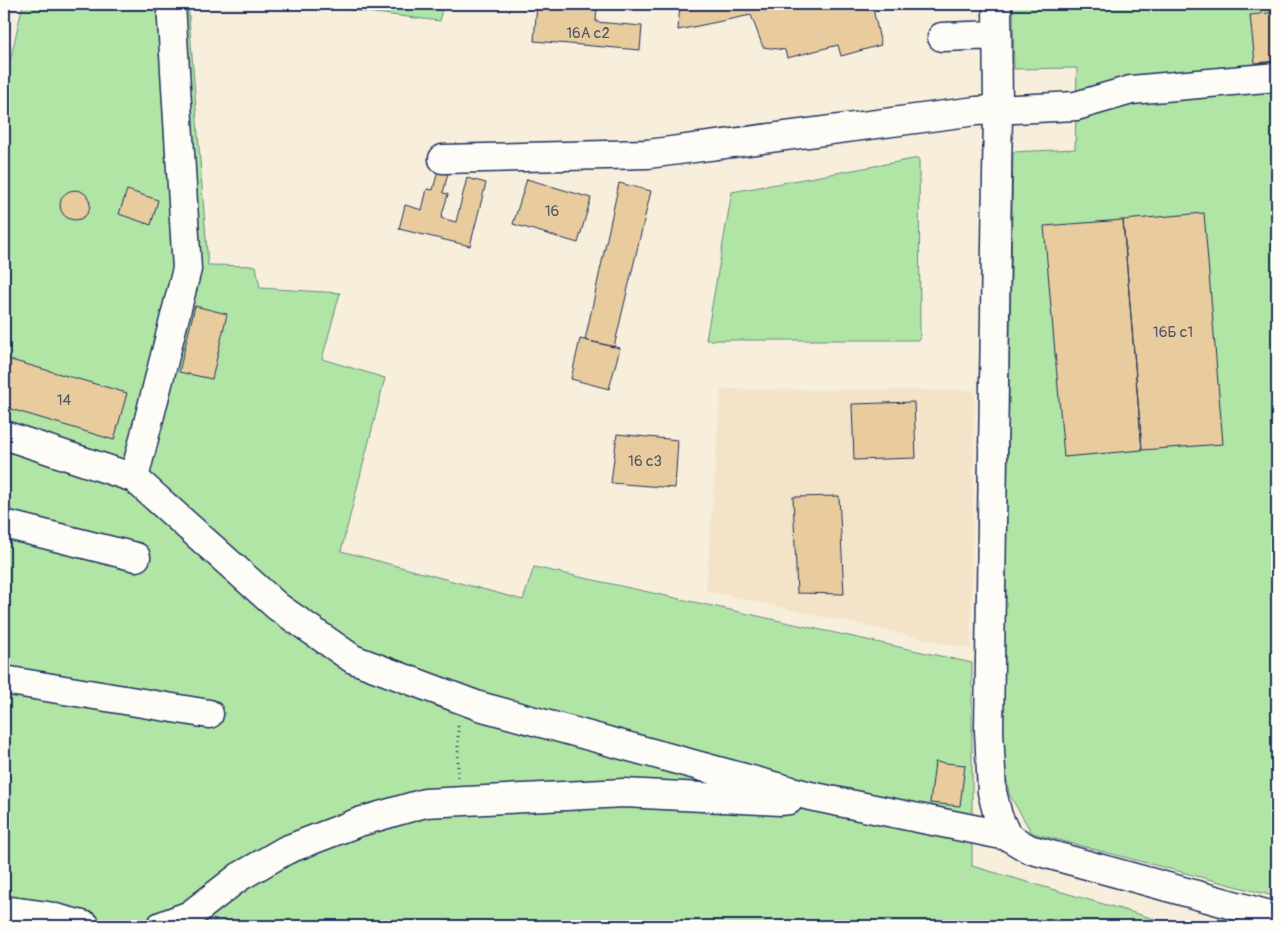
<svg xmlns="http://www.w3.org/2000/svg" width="1281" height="930" viewBox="0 0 1281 930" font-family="Pangolin,sans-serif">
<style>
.built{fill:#f3e4c9}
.green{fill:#b1e5a6;stroke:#668a82}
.building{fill:#e9cc9d;stroke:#1b2f5e}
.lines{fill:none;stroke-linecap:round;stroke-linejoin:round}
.minor-casing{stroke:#1b2f5e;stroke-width:31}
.path{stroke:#1b2f5e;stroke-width:3;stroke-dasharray:1 4;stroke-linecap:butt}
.minor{stroke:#fdfcf7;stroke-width:28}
.labels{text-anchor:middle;stroke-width:4;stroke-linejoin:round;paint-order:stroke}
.number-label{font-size:15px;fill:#4e566e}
</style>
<rect width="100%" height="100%" fill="#f7eedc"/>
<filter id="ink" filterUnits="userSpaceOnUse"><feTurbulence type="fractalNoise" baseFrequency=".02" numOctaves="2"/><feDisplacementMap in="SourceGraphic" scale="10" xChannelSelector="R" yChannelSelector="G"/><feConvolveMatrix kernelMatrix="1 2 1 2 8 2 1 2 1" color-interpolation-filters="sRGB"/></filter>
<g filter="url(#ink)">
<path class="built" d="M721,389L975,390L971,649L706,591Z"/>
<path class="green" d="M23,4H188L208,265L256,266L260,288L340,293L322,359L385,378L341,551L523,600L534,567L972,663V866L1179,926H4V56L11,57Z
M318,4H442L440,21L318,6Z
M1013,4H1277V897L1032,833L1009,794L1003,756L1013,152L1075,149L1077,68L1014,69Z
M919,158L920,340H706L732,192Z"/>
<path class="building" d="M4,4H9L4,28Z
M537,4H597L596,22L642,26L640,50L534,41Z
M680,4H872L881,45L841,56L838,45L787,58L785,50L763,47L751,15L678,30Z
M1277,12V61L1255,63L1250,15Z
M438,170L448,173L443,193L448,194L441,218L456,222L467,178L486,183L470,246L399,229L405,205L422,210L427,189L433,190Z
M527,179L591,198L578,243L513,224Z
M619,183L651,191L614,347L585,340Z
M60 205a15 15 0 1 1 30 0a15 15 0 1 1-30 0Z
M127,190L158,200L151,225L119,214Z
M1204,213L1223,444L1142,450L1123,220Z
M1123,220L1142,450L1064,457L1044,226Z
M195,306L227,314L212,379L179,372Z
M580,339L620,348L609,389L571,379Z
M4,358L127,393L114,440L4,407Z
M914,402L916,458L854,460L852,404Z
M617,434L678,440L675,488L611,483Z
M839,496L844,594L797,593L793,497Z
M935,762L965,765L960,806L930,803Z"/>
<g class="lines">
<g class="minor-casing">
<path id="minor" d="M997,4L998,109L989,730L992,792L998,816L1007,836
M942,37L997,35
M443,159L648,154L976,111L1076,106L1131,90L1277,77
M4,435L134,478L278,607L353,659L479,706L810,796L1007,836L1029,849L1277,917
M134,478L187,269L171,4
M4,524L136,557
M4,680L209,714
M4,910L48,916L86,926
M161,926L190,915L239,877L286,850L359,822L425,803L624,793L780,801L789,800"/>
</g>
<path class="path" d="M458,726V777"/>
<use href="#minor" class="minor"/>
</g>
</g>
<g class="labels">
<g class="number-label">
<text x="588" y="38">16А с2</text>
<text x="552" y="216">16</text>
<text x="1173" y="337">16Б с1</text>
<text x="64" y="405">14</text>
<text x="645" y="466">16 с3</text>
</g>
</g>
<rect width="1281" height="930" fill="none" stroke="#fdfcf7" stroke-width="20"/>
<rect x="10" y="10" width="1261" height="910" fill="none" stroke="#1b2f5e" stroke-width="2" filter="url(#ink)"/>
</svg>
